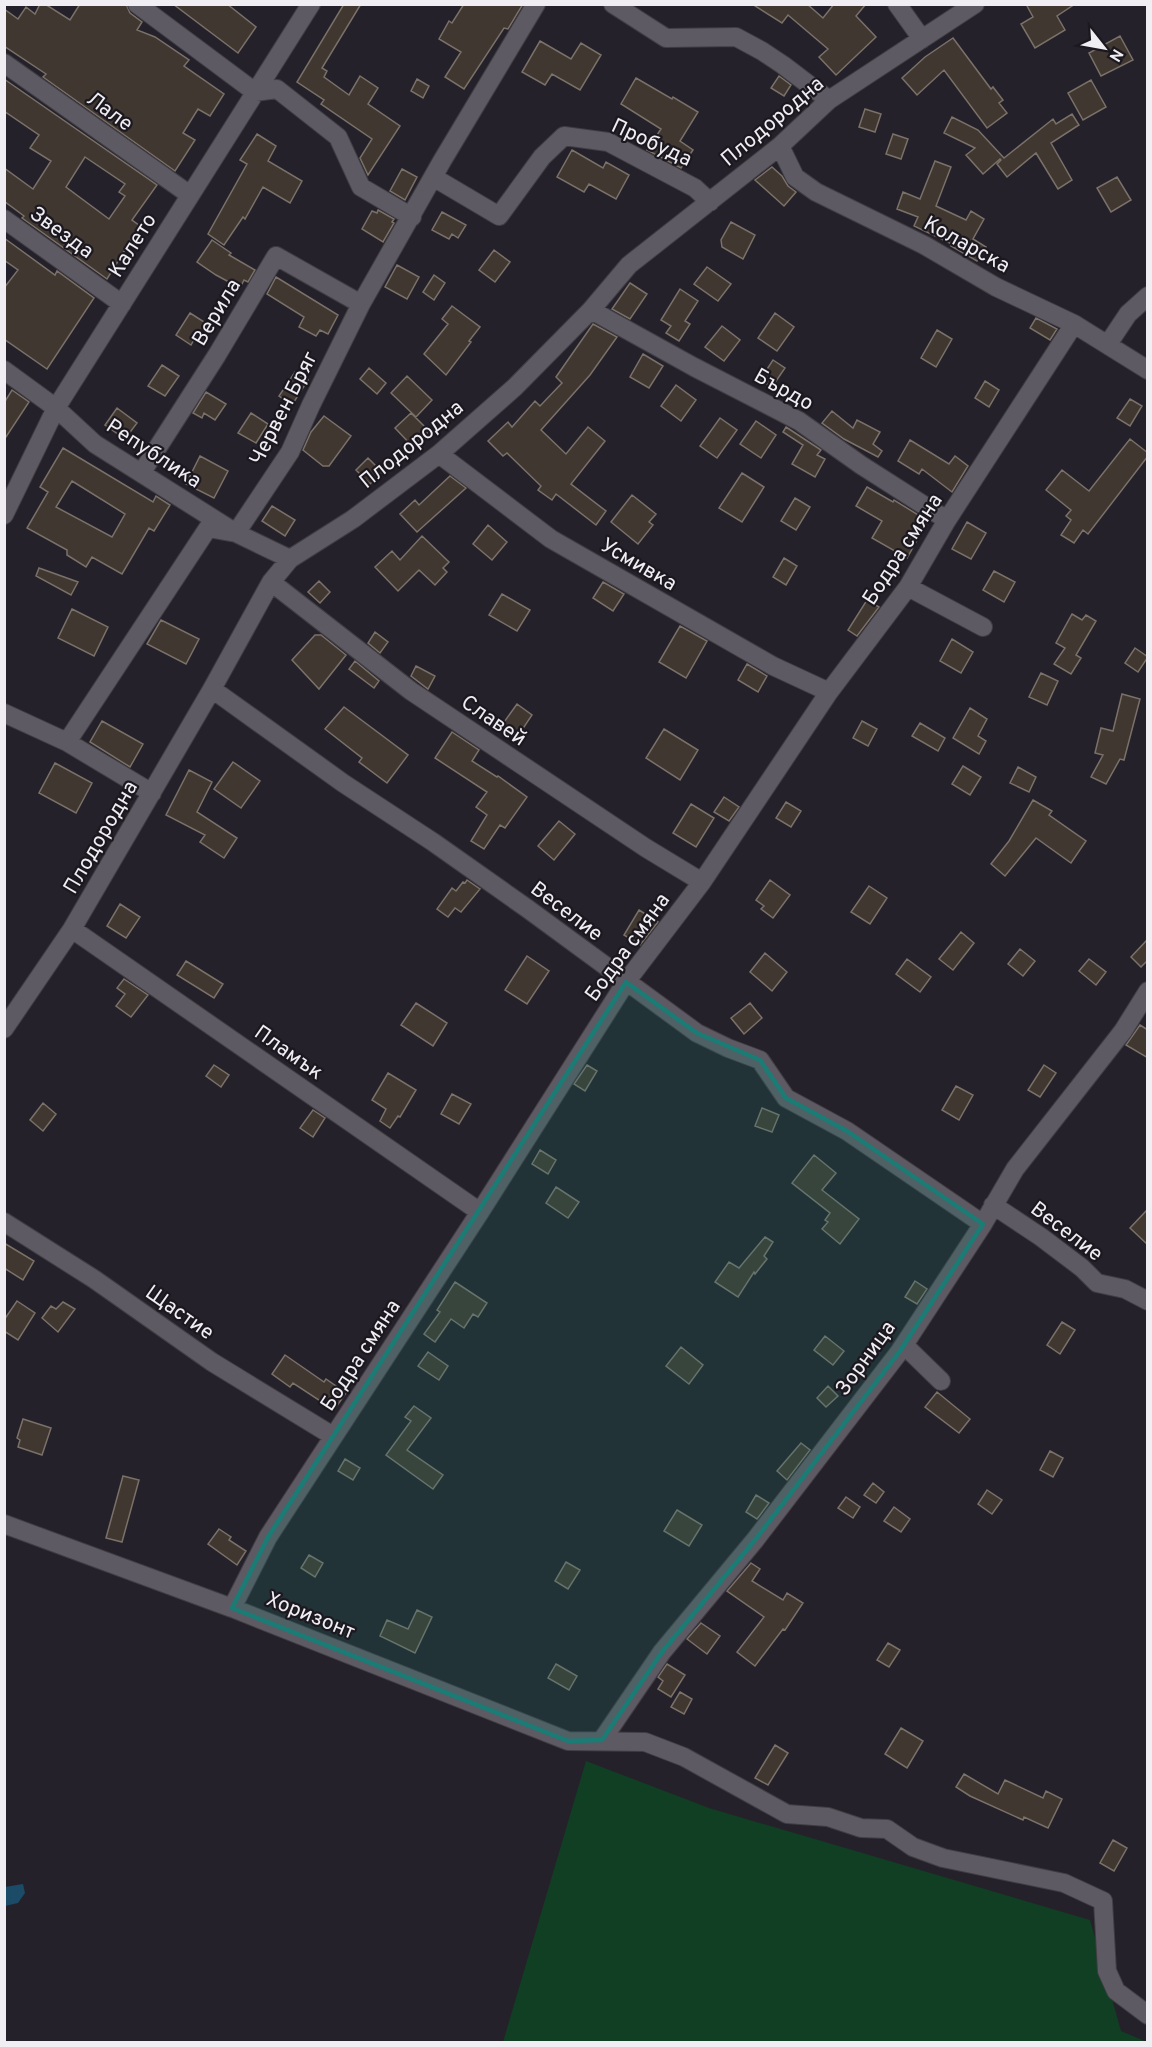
<svg xmlns="http://www.w3.org/2000/svg" width="1152" height="2047" viewBox="0 0 1152 2047" font-family="Overpass,sans-serif">
<style>
.green{fill:#103f23}
.water{fill:#1b4b67}
.building{fill:#3f3730;stroke:#7a7169;stroke-width:1.5;fill-rule:evenodd}
.lines{fill:none;stroke-linecap:round;stroke-linejoin:round}
.minor-casing{stroke:#403d44;stroke-width:20}
.minor{stroke:#5e5a63;stroke-width:18}
.marked{fill:#1a7c75;fill-opacity:0.2;stroke:#1a7c75;stroke-width:4.5;stroke-linejoin:round}
.labels{text-anchor:middle;stroke-width:4.5;stroke-linejoin:round;paint-order:stroke}
.street-label{font-size:21px;fill:#f0edf3;stroke:#1c1820}
</style>
<rect width="100%" height="100%" fill="#25212a"/>
<path class="green" d="M586,1761L709,1808L1090,1920L1121,2031L1147,2042H503Z"/>
<path class="water" d="M23,1884L25,1893L18,1903L5,1906V1887Z"/>
<path class="building" d="M40,4H45L70,20L80,4H126L130,13L142,22L137,30L155,37L189,60L184,66L224,94L210,116L198,109L183,133L195,140L175,171L43,77L46,74L4,46V9L18,19L26,7L35,14Z
M173,4H227L256,27L238,53Z
M344,4H361L322,68L327,71L324,77L349,95L360,76L378,88L368,104L400,126L368,175L360,158L372,139L321,104L324,100L297,82Z
M464,4H523L508,29L504,28L464,89L445,77L461,52L439,39L449,21L452,23Z
M752,4H807L823,18L834,4H866L856,16L876,37L836,75L819,57L828,49L788,15L782,23Z
M1026,4H1075L1057,16L1065,30L1035,48L1021,24L1033,17Z
M1120,36L1133,60L1101,76L1089,53Z
M953,38L991,89L993,87L1003,100L999,103L1007,113L987,128L944,70L917,95L902,78L925,57Z
M540,41L571,59L581,43L601,55L580,90L552,74L545,85L522,72Z
M779,76L791,85L784,96L771,88Z
M636,78L672,99L673,97L698,112L680,141L693,150L681,168L647,150L661,129L621,104Z
M4,79L157,185L132,220L140,226L107,279L22,218L24,216L4,201V168L33,189L51,161L30,148L39,135L4,111ZM85,157L125,184L119,192L125,196L109,219L66,187Z
M417,79L429,86L423,98L411,91Z
M1091,80L1106,107L1083,120L1068,93Z
M865,109L881,114L875,132L859,127Z
M1072,114L1079,125L1051,143L1072,180L1058,189L1036,153L1007,177L997,164L1001,160L1000,159L983,174L966,155L975,148L944,133L952,117L978,130L1004,158L1053,119L1056,124Z
M257,134L276,146L268,161L302,181L290,203L263,187L245,219L243,217L224,245L208,234L247,164L240,160Z
M893,134L908,139L901,159L886,154Z
M572,150L603,168L606,162L629,175L616,199L589,184L584,192L557,177Z
M935,161L951,167L936,206L966,220L971,211L984,219L973,239L986,247L977,261L951,246L952,244L914,226L918,217L897,209L903,192L920,199Z
M772,167L782,176L788,186L796,192L784,206L755,180Z
M402,169L417,177L405,200L390,191Z
M1117,177L1131,200L1111,212L1097,188Z
M378,210L394,219L392,222L394,223L383,242L362,229L372,211L377,213Z
M442,212L466,225L458,238L452,234L449,239L432,230Z
M731,222L755,235L743,259L722,247L721,240Z
M4,238L55,275L57,271L94,298L47,369L4,339V288L18,270L4,260Z
M212,240L231,253L229,255L255,270L248,282L244,280L240,288L216,275L197,262Z
M494,250L510,262L495,282L479,270Z
M397,265L419,277L407,299L385,287Z
M707,267L731,284L718,301L694,284Z
M434,275L445,283L434,300L423,292Z
M276,277L338,315L328,334L320,330L316,336L299,327L304,317L267,294Z
M630,283L647,294L630,319L612,309Z
M680,289L698,301L685,321L690,324L679,341L666,333L671,326L661,320Z
M452,306L480,327L469,341L471,342L446,375L424,354L448,324L442,319Z
M190,313L212,327L202,343L195,338L191,345L176,335Z
M775,313L794,327L777,351L758,338Z
M1036,318L1057,329L1050,340L1030,328Z
M593,324L617,337L590,375L541,430L566,454L588,427L605,441L571,484L606,511L596,525L556,494L552,500L538,490L541,486L507,453L503,456L488,441L508,422L512,427L535,401L540,406L562,383L556,377Z
M722,326L740,340L724,361L705,347Z
M937,330L952,339L936,367L921,358Z
M643,354L663,366L649,388L630,377Z
M773,360L785,368L772,387L760,380Z
M162,365L179,376L165,396L148,386Z
M369,368L386,383L377,394L360,379Z
M295,372L308,380L292,405L279,396Z
M407,376L432,400L416,417L391,393Z
M985,381L999,390L989,407L975,398Z
M676,385L696,400L681,421L661,406Z
M12,390L29,402L4,440V403Z
M206,392L226,404L215,420L204,413L202,418L193,413Z
M1130,399L1142,406L1130,426L1117,418Z
M117,408L137,423L125,439L105,425Z
M832,411L853,428L857,420L880,432L873,444L882,451L878,457L844,439L822,423Z
M251,413L268,424L256,443L238,433Z
M411,413L429,431L413,447L395,428Z
M324,416L351,436L329,466H323L303,450L311,432Z
M720,418L737,430L717,458L700,446Z
M756,421L776,435L761,458L740,444Z
M786,427L821,450L817,455L825,459L815,477L792,464L803,445L783,432Z
M1130,439L1148,453V456L1088,534L1083,530L1074,543L1061,535L1071,520L1066,516L1071,510L1046,490L1062,470L1089,491Z
M910,440L949,464L955,456L968,466L952,492L922,469L919,474L898,461Z
M63,448L153,502L156,496L170,505L154,531L149,528L122,574L92,557L86,567L67,555V550L27,528L48,492L40,487ZM72,481L125,514L112,537L56,507Z
M200,456L228,471L214,498L186,484Z
M368,458L382,472L370,484L356,470Z
M742,473L764,487L742,522L719,508Z
M450,476L466,488L417,532L400,514L415,500L419,505Z
M867,487L893,502L894,500L928,521L907,558L872,538L882,521L856,506Z
M632,495L656,514L649,522L653,525L638,544L611,522Z
M795,498L810,507L796,530L781,521Z
M272,506L295,520L285,536L262,521Z
M967,522L986,533L971,559L952,549Z
M488,525L507,542L492,560L473,544Z
M422,536L449,562L443,568L447,572L435,585L419,570L398,591L375,567L392,551L400,560Z
M784,558L797,566L786,585L773,577Z
M39,568L78,582L71,595L36,576Z
M994,571L1015,582L1004,602L983,590Z
M319,581L330,592L320,603L308,592Z
M603,582L624,594L613,611L593,598Z
M502,594L530,610L517,631L489,615Z
M867,600L879,607L857,636L848,630Z
M72,609L108,627L94,656L58,638Z
M1072,614L1082,620L1086,615L1096,621L1076,655L1081,658L1071,674L1054,664L1065,648L1056,643Z
M161,620L199,639L186,664L147,644Z
M680,626L707,641L686,678L659,662Z
M375,632L388,642L380,653L368,643Z
M315,635H321L346,655L319,689L292,660Z
M952,639L973,652L961,673L940,661Z
M1135,648L1148,657L1138,672L1125,663Z
M355,661L379,681L374,688L349,669Z
M747,664L767,676L758,692L738,680Z
M416,666L435,676L428,689L411,676Z
M1041,673L1058,681L1047,705L1029,697Z
M1122,694L1140,699L1124,760L1120,759L1106,784L1091,777L1103,755L1095,753L1101,728L1113,731Z
M517,704L532,715L518,736L502,725Z
M344,707L408,755L387,783L359,762L362,758L325,729Z
M970,708L987,719L978,736L986,741L979,754L953,738Z
M102,721L143,744L130,767L90,742Z
M862,721L877,729L868,746L853,738Z
M920,723L945,738L938,751L912,736Z
M664,729L698,750L680,780L646,758Z
M452,732L479,750L472,761L497,777L498,776L527,797L505,828L500,825L484,849L471,841L487,815L476,807L487,792L435,758Z
M233,762L260,781L241,808L214,789Z
M55,763L92,783L76,813L39,793Z
M963,766L981,777L970,795L952,784Z
M1018,767L1036,777L1029,792L1010,783Z
M189,770L212,782L197,812L237,838L224,858L200,842L205,835L166,815Z
M724,797L739,807L729,821L714,812Z
M1033,800L1052,811L1049,815L1086,841L1071,863L1036,838L1005,876L991,864L1009,841Z
M786,802L801,811L791,827L776,818Z
M691,804L714,818L696,847L673,833Z
M559,821L575,834L554,860L538,846Z
M467,880L480,889L461,912L455,908L448,917L437,909L452,888L456,891L463,882L465,883Z
M770,880L790,895L773,918L761,909L764,906L756,900Z
M869,886L887,898L870,924L851,912Z
M120,904L140,917L126,938L107,926Z
M639,910L658,922L640,945L624,935Z
M961,932L974,943L953,970L939,959Z
M1148,939V960L1141,967L1131,957Z
M1020,949L1035,961L1023,976L1008,964Z
M765,953L787,972L772,991L750,972Z
M527,956L549,971L527,1004L505,990Z
M907,959L931,977L920,992L896,974Z
M1089,959L1106,972L1096,985L1079,971Z
M186,961L223,984L214,998L177,975Z
M124,979L148,995L131,1017L116,1006L125,994L117,988Z
M416,1003L447,1023L433,1046L401,1025Z
M750,1003L762,1018L744,1034L731,1018Z
M1140,1025L1148,1030V1058L1126,1045Z
M214,1065L229,1075L221,1087L206,1076Z
M587,1065L597,1071L585,1091L574,1084Z
M1044,1065L1056,1073L1040,1097L1028,1090Z
M388,1073L416,1090L400,1117L398,1116L390,1128L380,1121L386,1109L372,1100Z
M956,1086L973,1095L959,1120L942,1110Z
M452,1094L471,1104L459,1124L441,1114Z
M43,1103L56,1114L43,1131L30,1120Z
M762,1108L779,1115L772,1132L755,1126Z
M313,1110L325,1118L313,1137L300,1128Z
M540,1150L556,1160L548,1174L532,1164Z
M814,1155L836,1173L822,1190L859,1219L840,1244L822,1229L828,1222L825,1220L830,1213L792,1183Z
M556,1187L579,1202L568,1218L546,1203Z
M1148,1209V1245L1130,1228Z
M765,1237L773,1242L764,1256L767,1259L755,1274L754,1272L738,1297L715,1282L729,1262L739,1268Z
M4,1243L34,1261L23,1280L4,1268Z
M915,1281L927,1289L917,1304L905,1297Z
M455,1282L487,1303L478,1317L473,1314L464,1328L451,1319L435,1342L424,1334L440,1312L437,1310Z
M17,1301L35,1313L18,1340L4,1331V1320Z
M63,1302L75,1309L58,1332L42,1318L51,1306L56,1309Z
M1062,1322L1075,1330L1060,1354L1047,1345Z
M825,1336L844,1351L833,1365L814,1350Z
M681,1347L703,1365L689,1384L666,1366Z
M428,1352L448,1366L439,1380L418,1366Z
M285,1355L324,1382L326,1379L346,1393L334,1410L293,1383L290,1387L272,1374Z
M828,1386L838,1396L826,1407L817,1398Z
M937,1392L970,1419L959,1433L925,1407Z
M414,1406L431,1418L407,1450L443,1475L433,1489L386,1455L411,1421L405,1417Z
M23,1419L51,1428L42,1455L18,1447L20,1440L17,1438Z
M801,1443L810,1450L787,1480L777,1471Z
M1050,1451L1063,1458L1053,1477L1040,1470Z
M345,1459L360,1468L353,1480L338,1471Z
M123,1476L139,1480L122,1542L106,1538Z
M873,1483L884,1492L876,1503L864,1495Z
M987,1490L1002,1500L992,1514L978,1504Z
M756,1495L769,1503L757,1519L746,1512Z
M846,1497L860,1507L853,1518L838,1508Z
M894,1507L910,1519L901,1532L884,1521Z
M677,1510L702,1525L689,1546L664,1531Z
M219,1529L231,1537L229,1540L246,1551L237,1565L208,1544Z
M309,1555L323,1563L315,1577L301,1568Z
M566,1562L580,1570L568,1589L555,1581Z
M751,1563L760,1569L752,1581L783,1600L787,1593L803,1603L785,1630L783,1629L755,1666L737,1652L764,1617L727,1591Z
M417,1610L432,1617L415,1653L380,1636L387,1620L408,1629Z
M701,1623L720,1636L707,1654L687,1639Z
M888,1643L900,1650L889,1667L877,1660Z
M556,1664L577,1676L569,1690L548,1678Z
M667,1664L685,1675L671,1697L658,1689L663,1681L658,1677Z
M680,1692L692,1699L684,1714L671,1707Z
M901,1728L923,1741L907,1768L885,1754Z
M775,1745L788,1753L768,1785L755,1778Z
M964,1774L998,1794L1005,1780L1043,1798L1046,1791L1062,1799L1048,1828L1024,1817L1023,1820L970,1796L956,1787Z
M1113,1840L1127,1848L1114,1871L1100,1863Z"/>
<g class="lines">
<g class="minor-casing">
<path id="minor" d="M137,4L255,92L277,89L338,137L361,187L412,217
M613,4L666,38L736,37L762,51L783,65L829,100
M897,4L922,39
M4,63L190,195
M780,146L795,177L816,192L924,245L996,287L1074,324L1148,370
M433,177L499,216L542,157L564,136L608,142L695,188L710,202
M4,219L122,304
M591,310L694,367L799,421L861,465L947,520
M1108,344L1128,314L1148,296
M4,370L56,408L95,444L236,533L290,559
M439,454L551,539L773,666L829,692
M142,472L217,355L276,256L361,304
M4,515L56,408L311,4
M271,582L411,691L646,848L702,882
M908,587L983,627
M212,689L343,783L433,842L528,909L697,1033L728,1048L760,1060L786,1098L847,1131L983,1224
M4,713L67,742L152,793
M67,742L208,528L236,533L290,452L311,405L361,304L442,161L536,4
M72,929L480,1212
M4,1029L72,929L212,689L271,582L290,559L353,519L439,454L515,387L591,310L629,265L780,146L829,100L975,4
M993,1205L1041,1237L1082,1268L1097,1283L1125,1289L1148,1301
M4,1222L94,1279L212,1362L333,1436
M904,1345L941,1381
M4,1524L232,1608L568,1741L645,1742L684,1757L787,1814L828,1817L861,1828L887,1829L913,1847L943,1858L1064,1883L1103,1901L1107,1971L1116,1991L1148,2015
M232,1608L268,1537L480,1212L626,982L702,882L829,692L908,587L947,520L1074,324
M602,1740L662,1652L755,1540L900,1351L983,1224L1015,1169L1123,1031L1148,991"/>
</g>
<use href="#minor" class="minor"/>
</g>
<path class="marked" d="M626,982L697,1033L760,1060L786,1098L847,1131L983,1224L900,1351L755,1540L662,1652L602,1740L568,1741L232,1608L268,1537Z"/>
<g class="labels">
<g class="street-label">
<text transform="translate(110 111) rotate(36)" y="7">Лале</text>
<text transform="translate(772 121) rotate(-40)" y="7">Плодородна</text>
<text transform="translate(652 142) rotate(25)" y="7">Пробуда</text>
<text transform="translate(62 232) rotate(36)" y="7">Звезда</text>
<text transform="translate(967 244) rotate(29)" y="7">Коларска</text>
<text transform="translate(132 245) rotate(-58)" y="7">Калето</text>
<text transform="translate(216 312) rotate(-59)" y="7">Верила</text>
<text transform="translate(784 389) rotate(29)" y="7">Бърдо</text>
<text transform="translate(283 408) rotate(-63)" y="7">Червен Бряг</text>
<text transform="translate(411 444) rotate(-39)" y="7">Плодородна</text>
<text transform="translate(154 453) rotate(33)" y="7">Република</text>
<text transform="translate(902 549) rotate(-57)" y="7">Бодра смяна</text>
<text transform="translate(639 564) rotate(30)" y="7">Усмивка</text>
<text transform="translate(494 720) rotate(34)" y="7">Славей</text>
<text transform="translate(100 837) rotate(-60)" y="7">Плодородна</text>
<text transform="translate(567 911) rotate(37)" y="7">Веселие</text>
<text transform="translate(627 947) rotate(-54)" y="7">Бодра смяна</text>
<text transform="translate(289 1052) rotate(35)" y="7">Пламък</text>
<text transform="translate(1067 1231) rotate(37)" y="7">Веселие</text>
<text transform="translate(180 1312) rotate(35)" y="7">Щастие</text>
<text transform="translate(360 1355) rotate(-57)" y="7">Бодра смяна</text>
<text transform="translate(865 1358) rotate(-54)" y="7">Зорница</text>
<text transform="translate(311 1615) rotate(22)" y="7">Хоризонт</text>
</g>
</g>
<rect width="1152" height="2047" fill="none" stroke="#f0edf3" stroke-width="12"/>
<g transform="translate(1104 48) rotate(121)" stroke="#1c1820" stroke-width="4.5" paint-order="stroke">
<path d="M0-4.5L10 22L0 15L-10 22Z" fill="#f0edf3"/>
<text y="-9" font-size="16" font-weight="bold" text-anchor="middle" fill="#f0edf3">N</text>
</g>
</svg>
